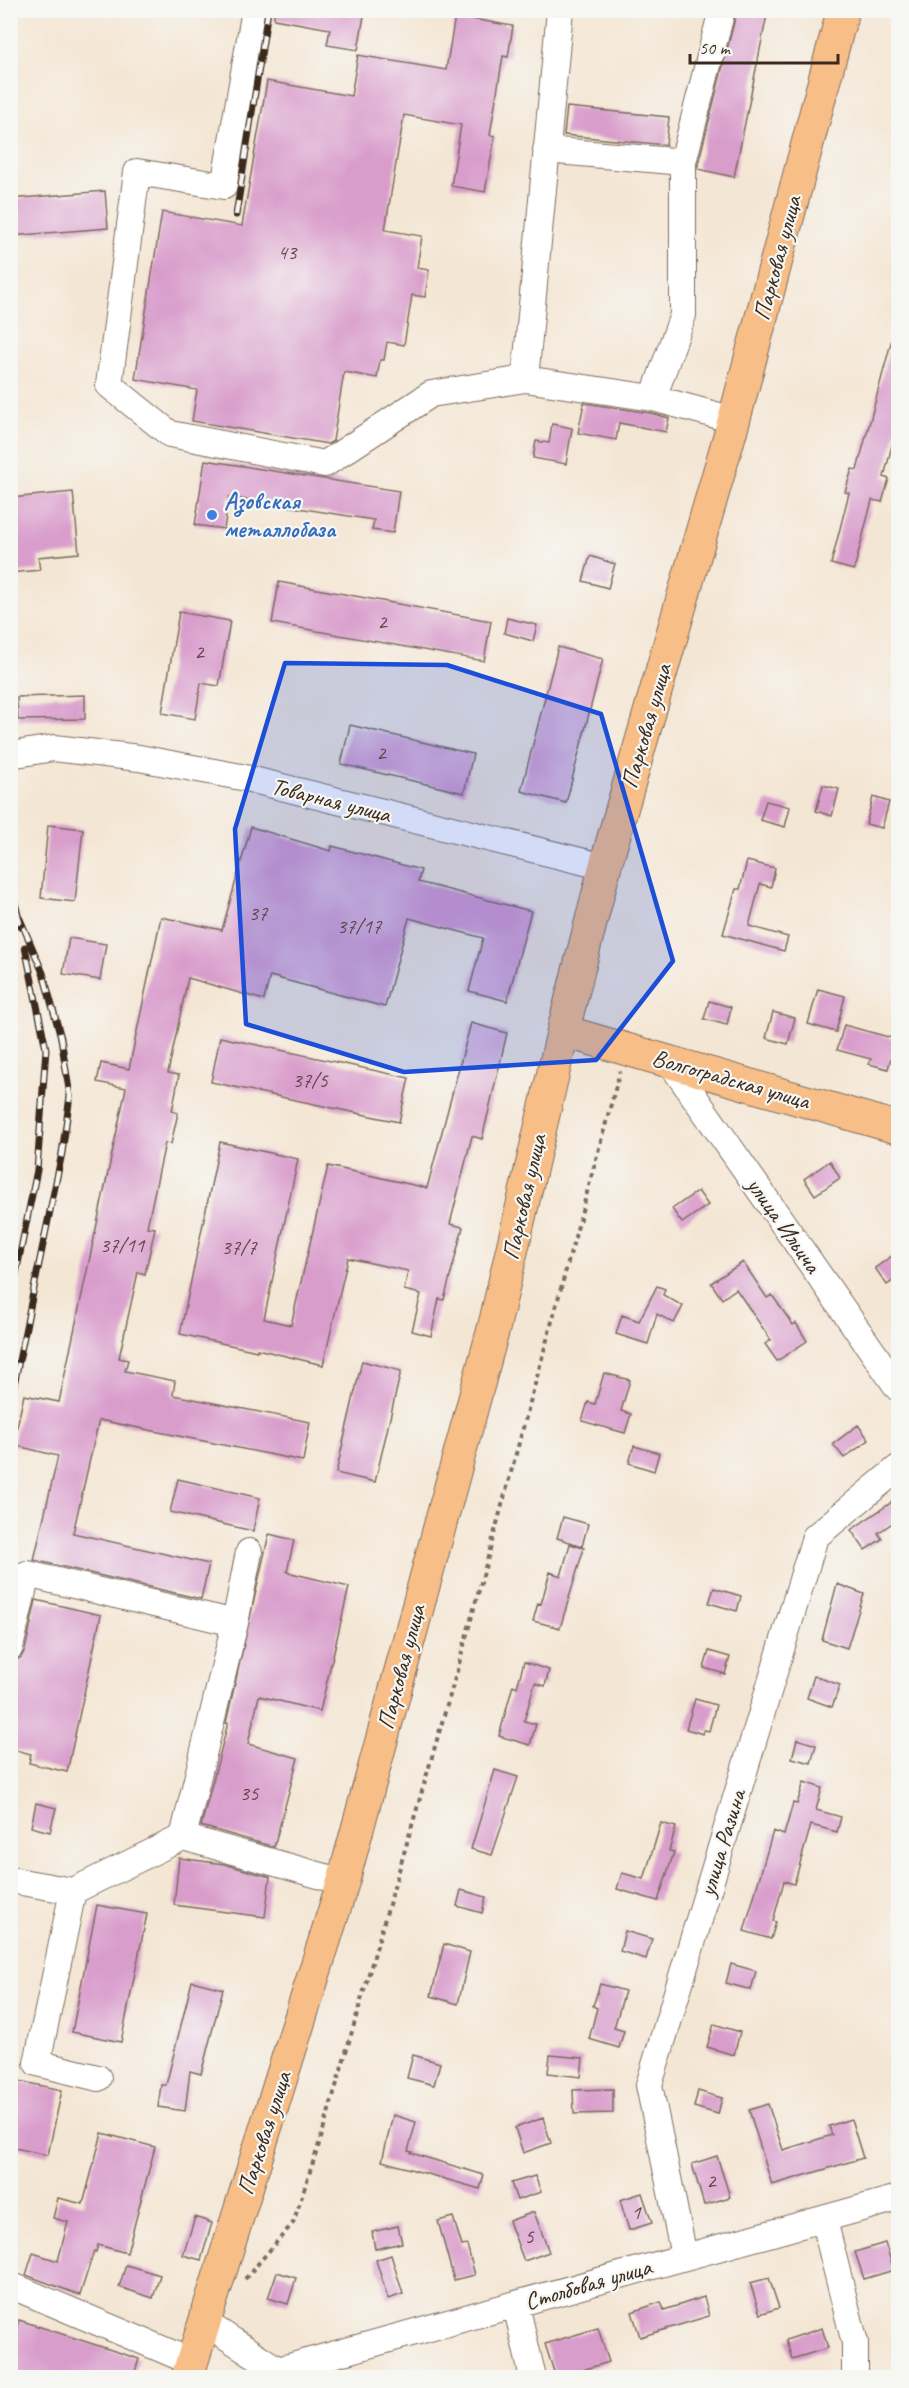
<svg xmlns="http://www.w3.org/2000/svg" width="909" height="2388" viewBox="0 0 909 2388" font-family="Caveat,sans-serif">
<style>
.building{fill:#d99dcc}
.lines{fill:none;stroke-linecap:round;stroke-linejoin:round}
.minor-casing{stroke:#7c6c5e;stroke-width:28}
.major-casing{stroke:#7c6c5e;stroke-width:34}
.path{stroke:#7c6c5e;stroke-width:4;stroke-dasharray:4.5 4.5;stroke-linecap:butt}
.minor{stroke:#fff;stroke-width:26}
.major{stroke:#f7be87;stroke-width:32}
.rail-casing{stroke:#3b2a1e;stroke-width:7}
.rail{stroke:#f6f6f2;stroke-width:4.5;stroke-dasharray:14;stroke-linecap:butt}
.marked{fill:#1d4ed8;fill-opacity:0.2;stroke:#1d4ed8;stroke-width:4.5;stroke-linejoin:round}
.shop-dot{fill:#3f7fe0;stroke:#f6f6f2;stroke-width:2}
.labels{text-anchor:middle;stroke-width:4.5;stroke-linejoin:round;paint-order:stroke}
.number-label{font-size:21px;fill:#62474a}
.street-label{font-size:24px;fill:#3b2a1e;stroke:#f6f6f2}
.shop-label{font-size:24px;font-weight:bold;fill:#366cbe;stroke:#f6f6f2;text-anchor:start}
</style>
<rect width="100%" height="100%" fill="#f6f6f2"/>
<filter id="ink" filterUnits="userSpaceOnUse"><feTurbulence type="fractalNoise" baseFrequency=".0167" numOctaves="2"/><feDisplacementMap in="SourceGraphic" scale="12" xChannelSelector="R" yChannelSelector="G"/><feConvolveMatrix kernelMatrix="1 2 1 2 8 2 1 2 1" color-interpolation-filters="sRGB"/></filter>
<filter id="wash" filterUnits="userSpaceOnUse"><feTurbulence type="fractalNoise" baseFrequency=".008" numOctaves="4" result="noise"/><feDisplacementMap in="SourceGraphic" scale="24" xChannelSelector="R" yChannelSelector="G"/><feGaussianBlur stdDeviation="1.35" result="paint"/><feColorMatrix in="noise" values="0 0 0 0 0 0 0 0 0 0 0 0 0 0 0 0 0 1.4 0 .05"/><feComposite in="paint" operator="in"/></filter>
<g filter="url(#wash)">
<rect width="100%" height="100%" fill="#f4e6d4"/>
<g id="blocks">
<path class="building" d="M274,10H365L358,50L327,45L330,29L274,19Z
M737,10H768L734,177L698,169V164Z
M455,16L513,26L508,57L503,56L490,135L495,136L485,192L451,186L461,125L404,115L385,230L422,236L417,268L429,270L425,297L412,295L404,345L387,342L384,360H380L377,378L344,372L333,441L328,444L192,421L197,390L135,379L162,212L242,226L267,81L351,96L358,55L446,70Z
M567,107L669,117L666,145L564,135Z
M105,191L108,228L10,236V199Z
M893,335L898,336V422L884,477L889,479L882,502L872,500L854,570L831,564L849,493L845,492L852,469L857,470Z
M584,403L650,413L669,418L666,432L619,423L616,440L578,433Z
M552,424L572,428L566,464L533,458L536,441L549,443Z
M205,460L399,491L393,533L372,530L374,520L229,497L224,529L195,525Z
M73,492L79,553L38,557L40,570L10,573V498Z
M590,556L615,564L608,588L583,581Z
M279,582L491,621L484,661L272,623Z
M179,612L230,621L219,686L201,683L195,719L162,713Z
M507,618L537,625L533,641L504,633Z
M558,647L603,659L566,803L521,791Z
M85,695V719L18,720L17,697Z
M350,725L473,754L464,793L341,764Z
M823,785L839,789L832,816L816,811Z
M873,797L889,802L882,828L866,824Z
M766,801L790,807L785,827L760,820Z
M48,825L83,829L75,902L41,898Z
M251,827L331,851L332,846L421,870L418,882L531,911L507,1001L469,991L483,938L409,918L385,1007L270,976L264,1000L188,978L168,1073L179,1075L172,1111L178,1113L171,1144L165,1143L147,1227L155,1228L145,1274L138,1272L119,1358L128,1360L125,1371L175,1381L173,1395L310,1422L303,1461L99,1420L73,1533L209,1564L201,1599L34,1560L58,1456L13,1445L24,1395L59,1402L126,1088L97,1082L101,1063L129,1069L161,917L222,930Z
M747,861L775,868L771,887L760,884L749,926L788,937L784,951L723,934L736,889H740Z
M69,938L106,944L100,980L63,974Z
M818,989L845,996L836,1032L808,1024Z
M709,1001L731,1007L727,1025L704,1019Z
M773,1012L795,1018L788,1044L766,1038Z
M471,1023L507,1033L482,1139L472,1136L450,1224L463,1227L444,1300L439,1299L431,1336L412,1331L421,1294L404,1290L408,1271L348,1258L323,1365L257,1349V1351L180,1334L220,1142L298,1159L264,1319L291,1325L328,1166L427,1188Z
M844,1025L896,1039L888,1069L869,1064L871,1059L837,1050Z
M220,1037L409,1078L399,1122L211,1082Z
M830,1161L840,1178L815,1195L804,1179Z
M698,1191L708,1205L682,1223L672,1209Z
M898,1252V1277L887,1285L875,1268Z
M743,1262L767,1298L772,1295L793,1325L796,1323L807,1341L777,1361L765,1344L771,1340L736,1289L722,1299L711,1283Z
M657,1286L665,1289L663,1295L683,1306L674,1323L657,1314L648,1344L616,1334L622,1315L639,1321Z
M362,1361L401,1371L375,1482L336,1473Z
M604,1373L630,1380L621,1411L631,1414L625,1433L582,1421L588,1402L595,1404Z
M858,1425L869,1440L844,1458L833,1444Z
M634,1446L659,1453L654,1471L629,1463Z
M178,1479L260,1498L253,1531L170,1512Z
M898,1498V1519L878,1533L882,1539L865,1550L851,1530Z
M563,1517L588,1524L582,1546L557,1538Z
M269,1534L294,1540L287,1572L349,1587L320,1711L259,1696L248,1744L298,1758L274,1847L201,1826L228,1723H226Z
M570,1544L584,1548L560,1628L533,1621L538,1603L541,1604L550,1572L561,1576Z
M837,1584L864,1594L847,1648L822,1640Z
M714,1588L741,1596L737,1611L709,1603Z
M36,1600L101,1615L67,1772L29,1763L31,1754L11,1749L13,1737L10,1736V1681L15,1661L21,1657L25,1650Z
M709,1651L730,1657L725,1674L704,1668Z
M524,1662L549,1670L545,1686L535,1683L524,1721L536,1724L530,1745L499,1736L513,1685L517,1687Z
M814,1676L840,1685L832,1707L807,1698Z
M695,1699L716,1705L709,1731L704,1730L703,1734L686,1729Z
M797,1739L816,1745L811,1763L792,1758Z
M495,1770L518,1777L492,1855L471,1849Z
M804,1782L822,1788L816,1810L841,1817L837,1832L811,1825L794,1884L784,1881L773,1921L776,1922L771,1939L744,1931L773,1831L784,1835L793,1803L797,1804Z
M36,1803L56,1808L50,1832L31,1827Z
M661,1823L676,1827L669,1851L674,1852L658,1901L617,1889L622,1873L644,1879Z
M179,1858L224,1864L270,1877L265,1917L174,1905Z
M461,1890L486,1897L482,1913L457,1906Z
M97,1905L147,1914L121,2042L72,2032Z
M625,1931L652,1939L646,1959L620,1951Z
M444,1944L470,1952L458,2004L431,1996Z
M731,1964L756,1971L751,1990L726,1983Z
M192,1981L223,1989L201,2074L190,2071L185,2111L158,2107L161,2085H166Z
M600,1984L625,1991L614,2028L624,2031L619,2048L589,2039L597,2008L593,2006Z
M714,2024L740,2032L734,2055L707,2047Z
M413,2055L440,2063L434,2085L407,2078Z
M550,2055L583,2058L581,2077L548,2073Z
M14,2080L62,2090L48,2155L10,2147V2096Z
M613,2089V2113L574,2114L573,2090Z
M698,2091L722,2098L718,2114L694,2107Z
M768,2104L783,2150L832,2135L829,2126L851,2119L863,2158L772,2185L749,2110Z
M393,2115L416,2122L408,2151L412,2152L411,2153L484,2175L480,2189L382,2161Z
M543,2118L551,2143L523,2153L515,2128Z
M102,2133L155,2147L127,2253L98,2245L96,2252L94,2251L80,2295L26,2275L33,2253L58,2261L68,2222L53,2218L58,2198L83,2204Z
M717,2156L730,2197L704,2205L692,2164Z
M535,2176L541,2192L517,2200L511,2183Z
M642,2193L652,2223L629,2230L620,2200Z
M534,2212L549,2252L524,2261L509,2221Z
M195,2217L212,2223L201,2260L183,2255Z
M453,2217L462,2246L467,2245L475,2275L454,2280L438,2221Z
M398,2226L402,2243L375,2249L372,2232Z
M885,2243L894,2270L864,2279L855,2252Z
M391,2255L403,2294L388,2299L376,2260Z
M126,2265L160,2275L153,2298L119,2287Z
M277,2272L296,2278L288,2304L268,2298Z
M769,2278L779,2308L760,2314L750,2283Z
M704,2297L709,2316L640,2337L632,2312L661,2302L664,2310Z
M19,2320L139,2359L133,2378H10V2348Z
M598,2328L609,2362L556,2378L545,2344Z
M822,2328L828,2348L792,2359L786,2340Z"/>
</g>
</g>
<g filter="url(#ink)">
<use href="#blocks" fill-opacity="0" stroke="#7c6c5e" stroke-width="1.5"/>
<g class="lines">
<g class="minor-casing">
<path id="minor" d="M255,10L224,186L137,172L109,385L170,434L325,464L431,394L525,379L653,398L734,420
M546,150L683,162
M525,379L560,10
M653,398L683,315V162L722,10
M10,755L54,748L139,758L241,777L605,867
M670,1062L898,1388
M10,1647L27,1574L235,1623
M183,1837L235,1623L249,1552
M10,1880L73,1891L183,1837L343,1882
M73,1891L37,2063L98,2078
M824,2220L855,2343V2378
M684,2256L649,2085L815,1537L898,1468
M10,2285L192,2362
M516,2305L533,2378
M204,2322L278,2370L282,2378
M278,2370L898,2198"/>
</g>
<g class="major-casing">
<path id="major" d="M563,1031L898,1128
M187,2378L343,1882L494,1327L563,1031L605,867L734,420L843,10"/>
</g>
<path class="path" d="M245,2279L293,2223L321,2138L457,1671L620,1071"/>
<use href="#minor" class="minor"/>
<use href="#major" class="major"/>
<g class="rail-casing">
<path id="rail" d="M236,215L268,10
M10,883L21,927
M10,985L12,1011L10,1026
M10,1303L37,1170L46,1049L25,947
M10,1404L62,1153L70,1096L61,1038L43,973L20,919"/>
</g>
<use href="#rail" class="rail"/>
</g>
</g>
<path class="marked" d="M285,663L447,665L601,714L673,961L596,1060L404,1072L246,1024L235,829Z"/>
<circle class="shop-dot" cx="212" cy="515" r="6"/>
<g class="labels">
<g class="number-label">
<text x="287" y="259">43</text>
<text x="382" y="629">2</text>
<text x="199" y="659">2</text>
<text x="381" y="760">2</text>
<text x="258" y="920">37</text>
<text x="359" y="933">37/17</text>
<text x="310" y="1087">37/5</text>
<text x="122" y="1252">37/11</text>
<text x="239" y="1254">37/7</text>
<text x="249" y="1800">35</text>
<text x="711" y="2188">2</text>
<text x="636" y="2219">1</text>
<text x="529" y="2243">5</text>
</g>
<g class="street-label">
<text transform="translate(777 258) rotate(-75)" y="8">Парковая улица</text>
<text transform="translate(646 726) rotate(-74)" y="8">Парковая улица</text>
<text transform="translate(331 800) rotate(14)" y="8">Товарная улица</text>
<text transform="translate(731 1079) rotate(16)" y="8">Волгоградская улица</text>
<text transform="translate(524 1197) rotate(-77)" y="8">Парковая улица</text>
<text transform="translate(784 1225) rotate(55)" y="8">улица Ильича</text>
<text transform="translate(401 1667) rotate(-75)" y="8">Парковая улица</text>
<text transform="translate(722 1843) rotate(-73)" y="8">улица Разина</text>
<text transform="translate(264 2133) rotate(-72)" y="8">Парковая улица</text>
<text transform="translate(588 2284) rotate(-16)" y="8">Столбовая улица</text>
</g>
<g class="shop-label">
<text x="224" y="509">Азовская<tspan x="224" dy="28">металлобаза</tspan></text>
</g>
</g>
<rect width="909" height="2388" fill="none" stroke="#f6f6f2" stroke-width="36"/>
<path d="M690 54v9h148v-9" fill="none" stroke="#3b2a1e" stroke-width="3"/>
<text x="699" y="54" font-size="18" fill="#3b2a1e" stroke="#f6f6f2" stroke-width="4.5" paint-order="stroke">50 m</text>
</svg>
